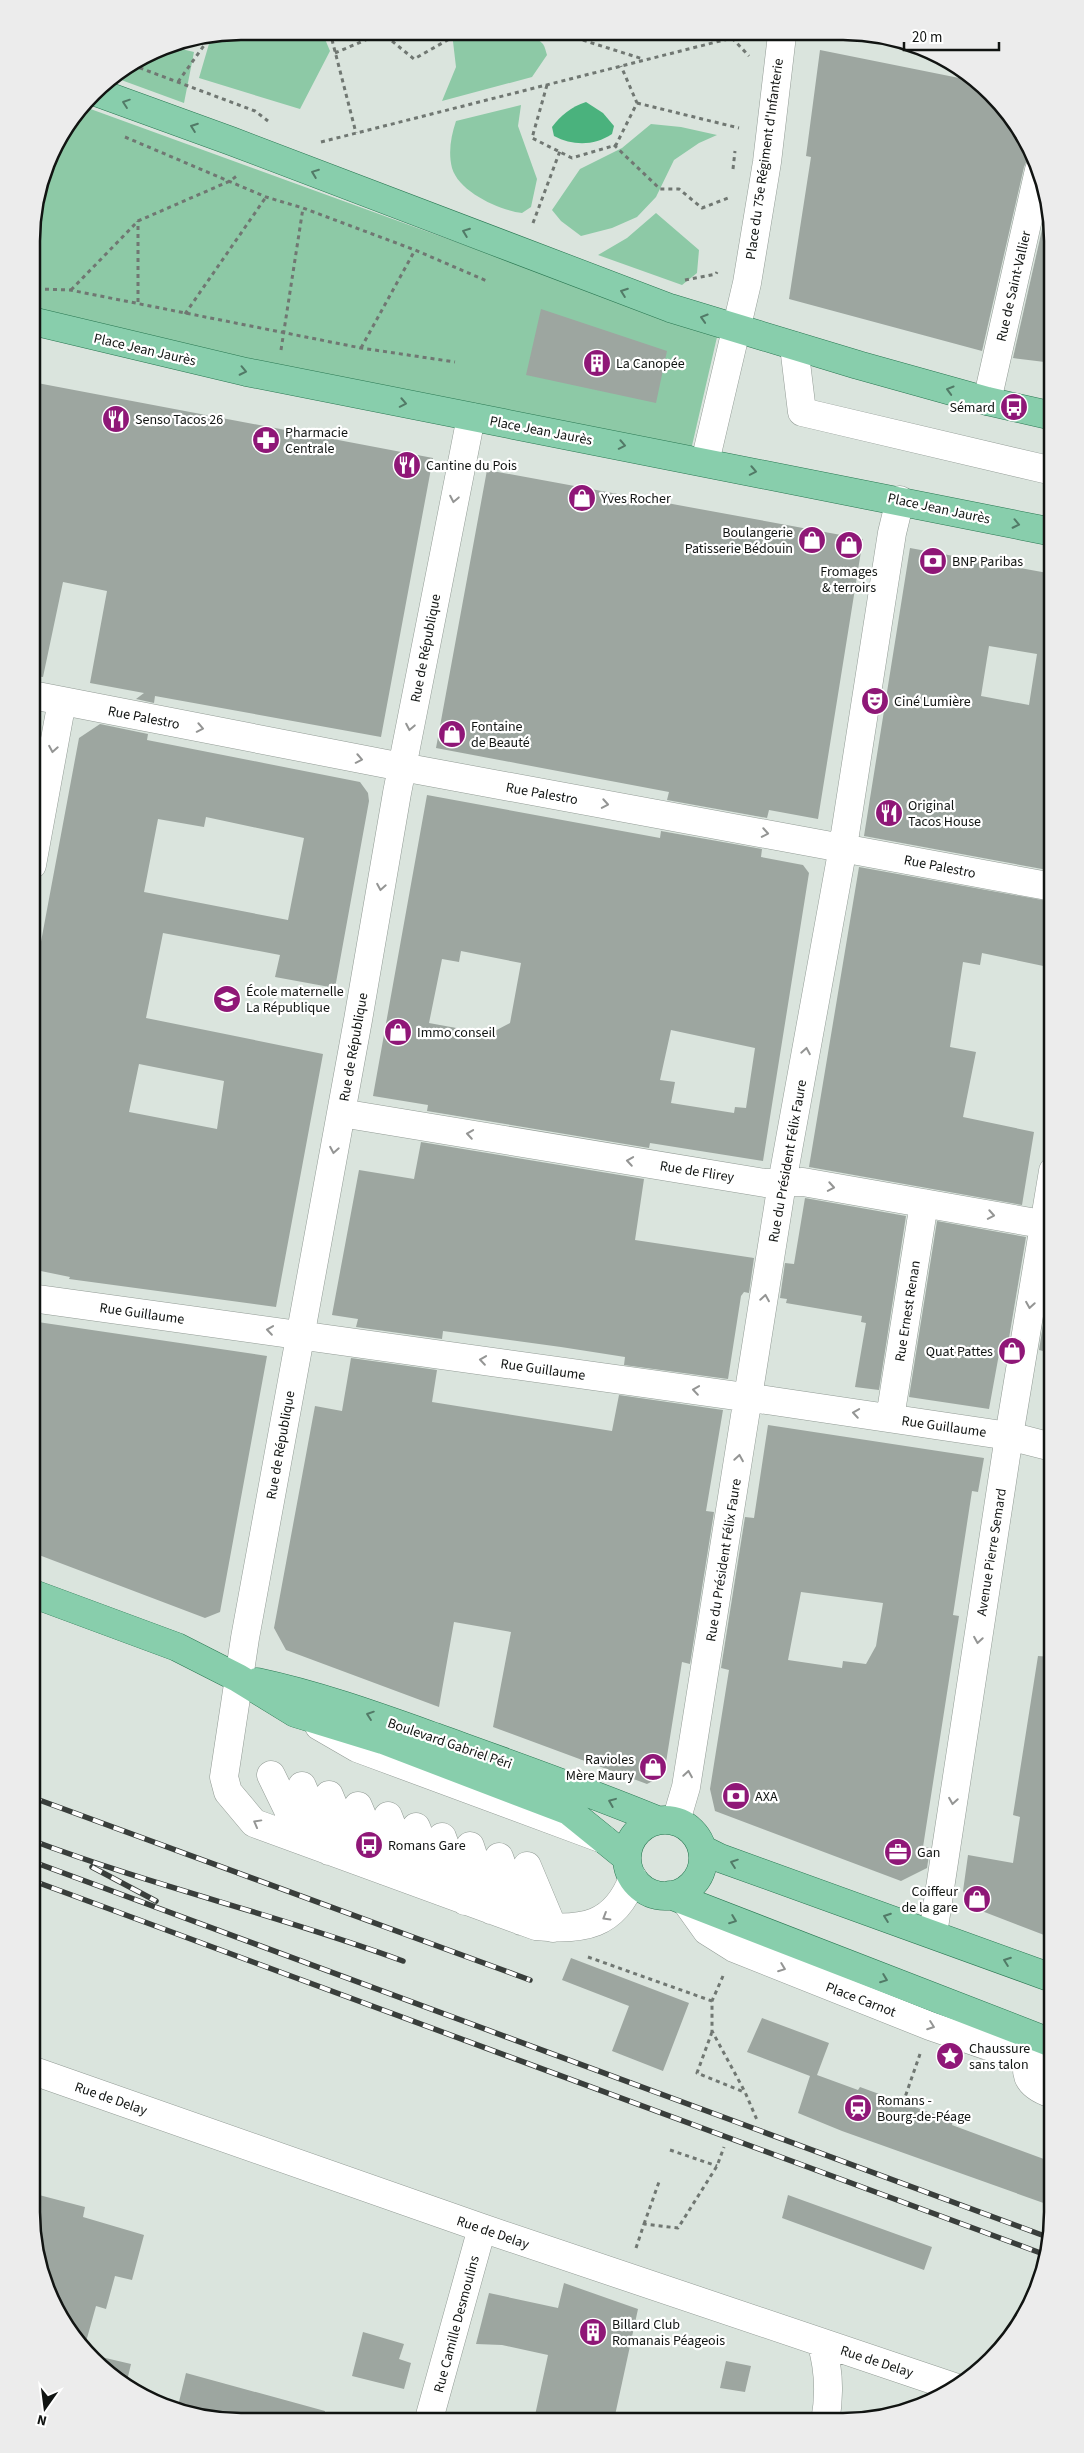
<svg xmlns="http://www.w3.org/2000/svg" width="1084" height="2453" viewBox="0 0 1084 2453" font-family="'Source Sans 3',sans-serif">
<style>
.green{fill:#8dc9a6}
.water{fill:#4ab27d}
.building{fill:#9da6a0;fill-rule:evenodd}
.lines{fill:none;stroke-linecap:round;stroke-linejoin:round}
.minor-casing{stroke:#929b95;stroke-width:29}
.major-casing{stroke:#2a7752;stroke-width:29}
.path{stroke:#707772;stroke-width:3;stroke-dasharray:4 4;stroke-linecap:butt}
.minor{stroke:#fff;stroke-width:28}
.major{stroke:#88ceac;stroke-width:28}
.rail-casing{stroke:#393e3b;stroke-width:5.5}
.rail{stroke:#fff;stroke-width:4;stroke-dasharray:11;stroke-linecap:butt}
.oneway{stroke:#527a67}
.oneway2{stroke:#949594}
.labels{text-anchor:middle;stroke-width:4.5;stroke-linejoin:round;paint-order:stroke}
.street-label{font-size:14px;fill:#111412;stroke:#fff}
.poi-label{font-size:14px;fill:#111412;stroke:#fff;text-anchor:start}
.rim{fill:none;stroke:#111412;stroke-width:2.5}
</style>
<rect width="100%" height="100%" fill="#dae4dd"/>
<path class="green" d="M241,31L322,32L330,51L300,109L199,78L211,37Z
M452,33C473,33 529,27 543,44C545,47 546,52 547,55L532,77L442,101L456,67Z
M169,46L194,52L184,103L113,77L161,47Z
M521,105L518,126L537,179L531,207L522,213C499,210 459,192 452,168C448,152 451,136 456,121Z
M85,107L717,337L691,450L249,362L32,309V227L53,148Z
M651,124L681,127L717,135L699,143L674,160L656,197L637,217L612,228L581,236L561,221L552,210L580,169L622,148Z
M656,213L699,250L697,273L682,285L598,255L627,238Z"/>
<path class="water" d="M586,102L603,113L614,126L612,134C594,146 573,146 554,136L552,127C561,115 571,107 586,102Z"/>
<path class="building" d="M820,50L979,82L1025,136L1033,156L1027,160L1024,167L982,351L789,299L811,157L806,156Z
M1048,203L1053,241V363L1013,358Z
M541,309L667,351L656,403L526,375Z
M32,382L433,458L381,737L155,696L154,703L136,699L144,693L90,683L107,591L63,582L43,677L32,676Z
M487,470L863,539L818,819L769,810L767,818L667,800L669,792L436,748Z
M910,548L1053,574V871L864,836ZM989,646L1037,654L1029,705L981,696Z
M100,724L148,734L147,740L360,782L368,793L369,801L335,988L275,977L280,955L163,933L146,1018L323,1054L276,1307L69,1279L70,1277L31,1269L32,990L79,738ZM206,817L304,838L288,920L144,892L158,819L204,827ZM139,1064L224,1081L217,1129L129,1112Z
M427,795L660,838L661,831L762,849L761,857L803,865L809,873L763,1161L650,1143L649,1148L427,1111L428,1105L373,1096ZM461,951L521,963L510,1023L489,1034L429,1023L442,959L459,962ZM671,1030L755,1048L746,1108L735,1107L734,1113L671,1103L675,1082L660,1080Z
M859,867L1053,902V968L982,953L980,965L963,962L950,1047L976,1052L963,1117L1034,1132L1022,1205L809,1167Z
M421,1142L644,1179L635,1240L754,1258L749,1293L744,1292L741,1296L728,1379L624,1365L625,1357L561,1347L443,1331L442,1339L356,1327L358,1319L332,1315L359,1170L414,1179Z
M805,1198L906,1216L879,1390L855,1387L866,1323L861,1322L862,1316L786,1303L787,1299L780,1298L785,1263L794,1264Z
M937,1221L1026,1237L1008,1344L1001,1343L989,1409L909,1397Z
M1052,1269V1353L1039,1350Z
M31,1321L267,1356L220,1612L205,1618L31,1552Z
M351,1358L437,1370L432,1402L612,1431L619,1395L723,1410L706,1511L714,1512L690,1664L682,1662L664,1775L647,1784L493,1727L511,1632L454,1622L439,1707L286,1650L274,1628L315,1406L342,1411Z
M768,1425L984,1458L978,1492L972,1491L953,1615L959,1616L923,1847L930,1848L927,1868L901,1881L715,1811L710,1789L729,1670L721,1668L745,1517L754,1518ZM801,1592L883,1603L876,1646L866,1664L843,1661L842,1668L788,1660Z
M1038,1656L1052,1657V1938L974,1908L963,1891L968,1855L1013,1863L1020,1817L1013,1815Z
M571,1958L689,2003L663,2071L612,2051L629,2006L562,1980Z
M762,2018L829,2043L817,2075L858,2090L860,2087L953,2121L952,2125L1052,2162V2206L842,2131L798,2113L810,2076L747,2052Z
M39,2195L85,2207L83,2217L144,2235L132,2280L115,2276L106,2309L96,2306L84,2349L66,2328L38,2267L32,2220Z
M788,2195L932,2247L924,2270L782,2218Z
M564,2283L638,2309L614,2420H534L548,2355L502,2345L476,2344L489,2293L558,2308Z
M363,2332L404,2344L399,2359L411,2363L404,2389L352,2376Z
M97,2356L131,2364L126,2385L102,2370L96,2362Z
M726,2361L751,2366L745,2392L720,2388Z
M186,2373L325,2411L324,2419L200,2418L177,2410Z"/>
<g class="lines">
<g class="minor-casing">
<path id="minor" d="M794,346L802,412L1053,471
M987,401L1039,170
M471,417L397,793L358,1020L245,1638L224,1777L228,1792L254,1823L536,1926C583,1931 615,1926 633,1878
M705,462L747,283L767,162L782,35
M32,695L402,767L1053,887
M32,865L62,701
M341,1113L765,1183L803,1182L1053,1226
M31,1298L773,1401L1009,1436L1052,1447
M890,1418L924,1203
M319,1726L357,1748L603,1839
M271,1775L303,1841
M302,1786L329,1851
M329,1795L356,1860
M358,1806L385,1871
M388,1816L413,1881
M676,1821L686,1787L782,1183L843,847L892,533L900,500
M416,1827L441,1891
M442,1837L465,1901
M470,1846L491,1910
M499,1857L521,1921
M527,1866L553,1928
M687,1903L707,1931L734,1948L930,2026L1052,2068
M933,1934L1009,1436L1053,1171
M1029,2045C1025,2073 1023,2084 1052,2094
M31,2070L482,2228L957,2388
M821,2342C829,2368 830,2395 825,2422
M429,2419L482,2228"/>
</g>
<g class="major-casing">
<path id="major" d="M96,92L231,141L670,308L858,365L987,401L1053,416
M32,321L246,372L1053,532
M31,1593L177,1647L238,1678L295,1713L383,1740L569,1811L627,1858
M257,1682C318,1695 376,1716 435,1737C510,1764 584,1790 657,1820
M627 1858a38 38 0 1 1 76 0a38 38 0 1 1-76 0Z
M702,1849L720,1858L1052,1978
M670,1895L1052,2043"/>
</g>
<path class="path" d="M330,32L356,133
M560,33L643,59
M732,38L749,56
M335,53L382,33L414,59L460,33
M132,65L255,111L268,121
M178,82L210,37
M547,85L532,138L572,158L616,145L637,103L621,66
M637,103L739,128
M125,137L266,197L303,208L415,250L487,281
M321,142L732,38L735,34
M614,145L660,189H679L702,208L728,198
M733,169L735,151
M533,223L560,151
M685,280L716,274L717,272
M37,289L70,290L361,348L455,362
M71,290L138,221L230,181L238,175
M138,302V221
M185,314L266,197
M361,348L415,250
M281,350L303,208
M588,1957L712,2001
M723,1976L712,2001V2031L745,2092L757,2120
M712,2032L697,2073L744,2092
M903,2103L920,2054
M670,2150L717,2166
M644,2224L659,2182
M636,2248L644,2224L678,2228L717,2166L724,2147"/>
<use href="#minor" class="minor"/>
<use href="#major" class="major"/>
<g class="rail-casing">
<path id="rail" d="M31,1797L530,1980
M31,1840C153,1886 281,1916 403,1961
M31,1861L1050,2238
M92,1867L156,1901
M31,1880L1046,2255"/>
</g>
<use href="#rail" class="rail"/>
</g>
<defs><path id="oneway-chevron" d="M-2-3.5L2.5 0L-2 3.5" fill="none" stroke-width="1.6" stroke-linecap="round" stroke-linejoin="round" transform="scale(1.25)"/></defs>
<g class="oneway">
<use href="#oneway-chevron" transform="translate(126 103) rotate(-161)"/>
<use href="#oneway-chevron" transform="translate(194 127) rotate(-160)"/>
<use href="#oneway-chevron" transform="translate(315 173) rotate(-159)"/>
<use href="#oneway-chevron" transform="translate(466 232) rotate(-159)"/>
<use href="#oneway-chevron" transform="translate(624 292) rotate(-160)"/>
<use href="#oneway-chevron" transform="translate(704 318) rotate(-163)"/>
<use href="#oneway-chevron" transform="translate(243 371) rotate(12)"/>
<use href="#oneway-chevron" transform="translate(950 390) rotate(-164)"/>
<use href="#oneway-chevron" transform="translate(403 403) rotate(11)"/>
<use href="#oneway-chevron" transform="translate(622 445) rotate(11)"/>
<use href="#oneway-chevron" transform="translate(753 471) rotate(11)"/>
<use href="#oneway-chevron" transform="translate(1016 524) rotate(12)"/>
<use href="#oneway-chevron" transform="translate(370 1715) rotate(-161)"/>
<use href="#oneway-chevron" transform="translate(612 1802) rotate(-158)"/>
<use href="#oneway-chevron" transform="translate(734 1863) rotate(-161)"/>
<use href="#oneway-chevron" transform="translate(887 1917) rotate(-160)"/>
<use href="#oneway-chevron" transform="translate(733 1920) rotate(21)"/>
<use href="#oneway-chevron" transform="translate(1007 1961) rotate(-160)"/>
<use href="#oneway-chevron" transform="translate(884 1979) rotate(21)"/>
</g>
<g class="oneway2">
<use href="#oneway-chevron" transform="translate(454 499) rotate(101)"/>
<use href="#oneway-chevron" transform="translate(410 727) rotate(101)"/>
<use href="#oneway-chevron" transform="translate(200 728) rotate(11)"/>
<use href="#oneway-chevron" transform="translate(53 749) rotate(100)"/>
<use href="#oneway-chevron" transform="translate(359 759) rotate(11)"/>
<use href="#oneway-chevron" transform="translate(605 804) rotate(10)"/>
<use href="#oneway-chevron" transform="translate(765 833) rotate(10)"/>
<use href="#oneway-chevron" transform="translate(381 887) rotate(100)"/>
<use href="#oneway-chevron" transform="translate(806 1051) rotate(-80)"/>
<use href="#oneway-chevron" transform="translate(470 1134) rotate(-171)"/>
<use href="#oneway-chevron" transform="translate(334 1150) rotate(100)"/>
<use href="#oneway-chevron" transform="translate(630 1161) rotate(-171)"/>
<use href="#oneway-chevron" transform="translate(831 1187) rotate(10)"/>
<use href="#oneway-chevron" transform="translate(991 1215) rotate(10)"/>
<use href="#oneway-chevron" transform="translate(765 1298) rotate(-81)"/>
<use href="#oneway-chevron" transform="translate(1030 1305) rotate(99)"/>
<use href="#oneway-chevron" transform="translate(270 1330) rotate(-172)"/>
<use href="#oneway-chevron" transform="translate(483 1360) rotate(-172)"/>
<use href="#oneway-chevron" transform="translate(696 1390) rotate(-172)"/>
<use href="#oneway-chevron" transform="translate(856 1413) rotate(-171)"/>
<use href="#oneway-chevron" transform="translate(739 1458) rotate(-81)"/>
<use href="#oneway-chevron" transform="translate(978 1640) rotate(99)"/>
<use href="#oneway-chevron" transform="translate(688 1774) rotate(-81)"/>
<use href="#oneway-chevron" transform="translate(953 1801) rotate(99)"/>
<use href="#oneway-chevron" transform="translate(257 1823) rotate(-151)"/>
<use href="#oneway-chevron" transform="translate(606 1917) rotate(149)"/>
<use href="#oneway-chevron" transform="translate(782 1968) rotate(21)"/>
<use href="#oneway-chevron" transform="translate(931 2026) rotate(20)"/>
</g>
<defs>
<g id="building-disc" transform="scale(1.4375)"><circle r="9.5" fill="#8f1777" stroke="#fff"/><path d="M-4-6H4V6H1V3H-1V6H-4ZM-2.5-4.3h1.7v1.8h-1.7ZM.8-4.3h1.7v1.8H.8ZM-2.5-1h1.7V.8h-1.7ZM.8-1h1.7V.8H.8Z" fill="#fff"/></g>
<g id="bus-disc" transform="scale(1.4375)"><circle r="9.5" fill="#8f1777" stroke="#fff"/><path d="M-5-6H5V4H4V6H2V4H-2V6H-4V4H-5ZM-3.5-4V0h7V-4ZM-3.5 1.2v1.5H-2V1.2ZM2 1.2v1.5H3.5V1.2Z" fill="#fff"/></g>
<g id="restaurant-disc" transform="scale(1.4375)"><circle r="9.5" fill="#8f1777" stroke="#fff"/><path d="M-5-6h1v4h1v-4h1v4h1v-4h1v5L-1.5 .5V6h-2V.5L-5-1ZM5-6V6H3V1.5H1.5Q1.5-4 5-6Z" fill="#fff"/></g>
<g id="pharmacy-disc" transform="scale(1.4375)"><circle r="9.5" fill="#8f1777" stroke="#fff"/><path d="M-2-6h4v4h4v4h-4v4h-4v-4h-4v-4h4Z" fill="#fff"/></g>
<g id="shop-disc" transform="scale(1.4375)"><circle r="9.5" fill="#8f1777" stroke="#fff"/><path d="M-5-2.5h2.3a2.7 3.5 0 0 1 5.4 0H5L5.5 6h-11ZM-1.5-2.5h3a1.5 2.3 0 0 0-3 0Z" fill="#fff"/></g>
<g id="bank-disc" transform="scale(1.4375)"><circle r="9.5" fill="#8f1777" stroke="#fff"/><path d="M-6-4H6V4H-6ZM0-2.3a2.3 2.3 0 1 0 0 4.6a2.3 2.3 0 1 0 0-4.6Z" fill="#fff"/></g>
<g id="theatre-disc" transform="scale(1.4375)"><circle r="9.5" fill="#8f1777" stroke="#fff"/><path d="M-5-5.5Q0-4 5-5.5V0Q5 5 0 6Q-5 5-5 0ZM-3.3-2.5H-1v1.5H-3.3ZM1-2.5H3.3v1.5H1ZM-2.8 1Q0 5.5 2.8 1Z" fill="#fff"/></g>
<g id="school-disc" transform="scale(1.4375)"><circle r="9.5" fill="#8f1777" stroke="#fff"/><path d="M0-5L7-2L0 1L-7-2ZM-4 1L0 2.5L4 1V4Q0 6-4 4Z" fill="#fff"/></g>
<g id="office-disc" transform="scale(1.4375)"><circle r="9.5" fill="#8f1777" stroke="#fff"/><path d="M-6-3h4V-5.5h4V-3h4V5H-6ZM-1-4.5V-3h2v-1.5ZM-6 0V1H6V0Z" fill="#fff"/></g>
<g id="sight-disc" transform="scale(1.4375)"><circle r="9.5" fill="#8f1777" stroke="#fff"/><path d="M0-6L1.8-2.2L6-1.7L2.9 1.2L3.7 5.4L0 3.3L-3.7 5.4L-2.9 1.2L-6-1.7L-1.8-2.2Z" fill="#fff"/></g>
<g id="station-disc" transform="scale(1.4375)"><circle r="9.5" fill="#8f1777" stroke="#fff"/><path d="M-3-6H3Q5-6 5-4V2Q5 4 3 4L4.5 6H3L1.5 4h-3L-3 6H-4.5L-3 4Q-5 4-5 2V-4Q-5-6-3-6ZM-3.5-4v3h7v-3ZM-3.5 1v1.5H-2V1ZM2 1v1.5H3.5V1Z" fill="#fff"/></g>
</defs>
<g fill-rule="evenodd">
<use href="#building-disc" x="597" y="363"/>
<use href="#bus-disc" x="1014" y="407"/>
<use href="#restaurant-disc" x="116" y="419"/>
<use href="#pharmacy-disc" x="266" y="440"/>
<use href="#restaurant-disc" x="407" y="465"/>
<use href="#shop-disc" x="582" y="498"/>
<use href="#shop-disc" x="812" y="540"/>
<use href="#shop-disc" x="849" y="545"/>
<use href="#bank-disc" x="933" y="561"/>
<use href="#theatre-disc" x="875" y="701"/>
<use href="#shop-disc" x="452" y="734"/>
<use href="#restaurant-disc" x="889" y="813"/>
<use href="#school-disc" x="227" y="999"/>
<use href="#shop-disc" x="398" y="1032"/>
<use href="#shop-disc" x="1012" y="1351"/>
<use href="#shop-disc" x="653" y="1767"/>
<use href="#bank-disc" x="736" y="1796"/>
<use href="#bus-disc" x="369" y="1845"/>
<use href="#office-disc" x="898" y="1852"/>
<use href="#shop-disc" x="977" y="1899"/>
<use href="#sight-disc" x="950" y="2056"/>
<use href="#station-disc" x="858" y="2108"/>
<use href="#building-disc" x="593" y="2332"/>
</g>
<g class="labels">
<g class="street-label">
<text transform="translate(764 159) rotate(-82)" y="5">Place du 75e Régiment d'Infanterie</text>
<text transform="translate(1013 286) rotate(-77)" y="5">Rue de Saint-Vallier</text>
<text transform="translate(145 349) rotate(13)" y="5">Place Jean Jaurès</text>
<text transform="translate(541 430) rotate(11)" y="5">Place Jean Jaurès</text>
<text transform="translate(939 508) rotate(12)" y="5">Place Jean Jaurès</text>
<text transform="translate(425 648) rotate(-79)" y="5">Rue de République</text>
<text transform="translate(144 717) rotate(11)" y="5">Rue Palestro</text>
<text transform="translate(542 793) rotate(10)" y="5">Rue Palestro</text>
<text transform="translate(940 866) rotate(11)" y="5">Rue Palestro</text>
<text transform="translate(353 1047) rotate(-80)" y="5">Rue de République</text>
<text transform="translate(787 1161) rotate(-80)" y="5">Rue du Président Félix Faure</text>
<text transform="translate(697 1171) rotate(9)" y="5">Rue de Flirey</text>
<text transform="translate(907 1311) rotate(-81)" y="5">Rue Ernest Renan</text>
<text transform="translate(142 1313) rotate(8)" y="5">Rue Guillaume</text>
<text transform="translate(543 1369) rotate(8)" y="5">Rue Guillaume</text>
<text transform="translate(944 1426) rotate(8)" y="5">Rue Guillaume</text>
<text transform="translate(280 1445) rotate(-80)" y="5">Rue de République</text>
<text transform="translate(991 1552) rotate(-81)" y="5">Avenue Pierre Semard</text>
<text transform="translate(723 1560) rotate(-81)" y="5">Rue du Président Félix Faure</text>
<text transform="translate(450 1743) rotate(19)" y="5">Boulevard Gabriel Péri</text>
<text transform="translate(861 1999) rotate(21)" y="5">Place Carnot</text>
<text transform="translate(111 2098) rotate(19)" y="5">Rue de Delay</text>
<text transform="translate(493 2232) rotate(19)" y="5">Rue de Delay</text>
<text transform="translate(456 2324) rotate(-75)" y="5">Rue Camille Desmoulins</text>
<text transform="translate(877 2361) rotate(18)" y="5">Rue de Delay</text>
</g>
<g class="poi-label">
<text x="616" y="368">La Canopée</text>
<text x="995" y="412" text-anchor="end">Sémard</text>
<text x="135" y="424">Senso Tacos 26</text>
<text x="285" y="437">Pharmacie<tspan x="285" dy="16">Centrale</tspan></text>
<text x="426" y="470">Cantine du Pois</text>
<text x="601" y="503">Yves Rocher</text>
<text x="793" y="537" text-anchor="end">Boulangerie<tspan x="793" dy="16">Patisserie Bédouin</tspan></text>
<text x="952" y="566">BNP Paribas</text>
<text x="849" y="576" text-anchor="middle">Fromages<tspan x="849" dy="16">&amp; terroirs</tspan></text>
<text x="894" y="706">Ciné Lumière</text>
<text x="471" y="731">Fontaine<tspan x="471" dy="16">de Beauté</tspan></text>
<text x="908" y="810">Original<tspan x="908" dy="16">Tacos House</tspan></text>
<text x="246" y="996">École maternelle<tspan x="246" dy="16">La République</tspan></text>
<text x="417" y="1037">Immo conseil</text>
<text x="993" y="1356" text-anchor="end">Quat Pattes</text>
<text x="634" y="1764" text-anchor="end">Ravioles<tspan x="634" dy="16">Mère Maury</tspan></text>
<text x="755" y="1801">AXA</text>
<text x="388" y="1850">Romans Gare</text>
<text x="917" y="1857">Gan</text>
<text x="958" y="1896" text-anchor="end">Coiffeur<tspan x="958" dy="16">de la gare</tspan></text>
<text x="969" y="2053">Chaussure<tspan x="969" dy="16">sans talon</tspan></text>
<text x="877" y="2105">Romans -<tspan x="877" dy="16">Bourg-de-Péage</tspan></text>
<text x="612" y="2329">Billard Club<tspan x="612" dy="16">Romanais Péageois</tspan></text>
</g>
</g>
<path d="M0 0H1084V2453H0ZM241 40H843A201 201 0 0 1 1044 241V2212A201 201 0 0 1 843 2413H241A201 201 0 0 1 40 2212V241A201 201 0 0 1 241 40Z" fill="#ececec" fill-rule="evenodd"/>
<path class="rim" d="M241 40H843A201 201 0 0 1 1044 241V2212A201 201 0 0 1 843 2413H241A201 201 0 0 1 40 2212V241A201 201 0 0 1 241 40Z"/>
<g transform="translate(45 2408) rotate(194)" stroke="#ffffff" stroke-width="4" paint-order="stroke">
<path d="M0-4L9 19L0 12L-9 19Z" fill="#111412"/>
<text y="-8" font-size="14" font-weight="bold" text-anchor="middle" fill="#111412">N</text>
</g>
<path d="M904 42v8h95v-8" fill="none" stroke="#111412" stroke-width="2.5"/>
<text x="912" y="42" font-size="15" fill="#111412" stroke="#ffffff" stroke-width="4" paint-order="stroke">20 m</text>
</svg>
